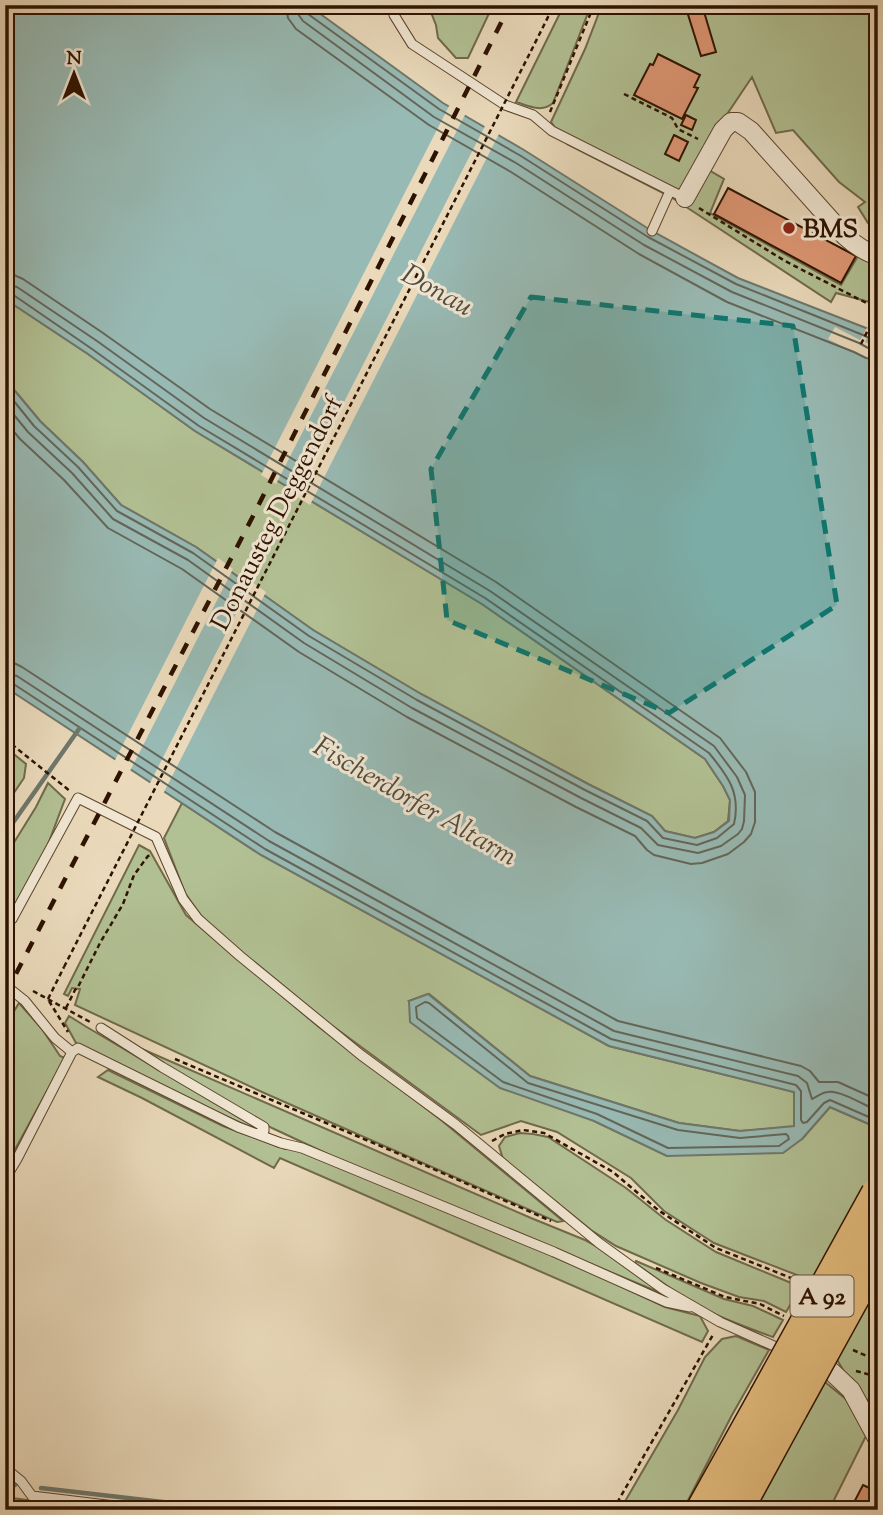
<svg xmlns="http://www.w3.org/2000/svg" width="883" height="1515" viewBox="0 0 883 1515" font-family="'Sorts Mill Goudy',serif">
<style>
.green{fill:#b2c194;stroke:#706a4a;stroke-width:2}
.water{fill:#98bab4;stroke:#6e776c;stroke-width:2}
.pier{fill:#eadabb}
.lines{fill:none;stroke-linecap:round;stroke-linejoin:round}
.shore{stroke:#63665a;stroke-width:2}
.stream{stroke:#6e776c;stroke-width:4.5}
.building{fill:#df9875;stroke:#2e1200;stroke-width:2}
.service-casing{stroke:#5d442f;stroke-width:11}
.minor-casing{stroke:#5d442f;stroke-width:20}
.motorway-casing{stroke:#2e1200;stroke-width:36}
.path{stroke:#2e1200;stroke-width:2.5;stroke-dasharray:5 3.5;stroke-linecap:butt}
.service{stroke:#f1e7d3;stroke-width:9}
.minor{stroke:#f1e7d3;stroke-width:18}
.motorway{stroke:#e5bd7e;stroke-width:33}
.rail{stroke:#2e1200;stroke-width:4.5;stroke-dasharray:12 12;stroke-linecap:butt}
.motorway-bridge-casing{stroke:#2e1200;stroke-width:36;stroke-linecap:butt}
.path-bridge{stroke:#2e1200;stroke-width:2.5;stroke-dasharray:5 3.5;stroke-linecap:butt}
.motorway-bridge{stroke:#e5bd7e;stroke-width:33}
.marked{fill:#0f766e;fill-opacity:0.2;stroke:#0f766e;stroke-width:5;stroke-dasharray:14 9;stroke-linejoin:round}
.poi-dot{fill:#8f2418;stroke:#f1e7d3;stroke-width:2.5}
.labels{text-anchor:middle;stroke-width:6;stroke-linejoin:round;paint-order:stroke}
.shield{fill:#f1e7d3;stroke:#68523f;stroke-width:2}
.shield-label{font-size:24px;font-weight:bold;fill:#2e1200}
.poi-label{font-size:26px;font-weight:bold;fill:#2e1200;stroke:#f1e7d3;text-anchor:start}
.street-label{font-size:26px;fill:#2e1200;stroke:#f1e7d3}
.water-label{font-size:28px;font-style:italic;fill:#534d3f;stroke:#f1e7d3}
</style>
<rect width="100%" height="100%" fill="#eadabb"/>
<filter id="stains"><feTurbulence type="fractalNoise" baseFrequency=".00286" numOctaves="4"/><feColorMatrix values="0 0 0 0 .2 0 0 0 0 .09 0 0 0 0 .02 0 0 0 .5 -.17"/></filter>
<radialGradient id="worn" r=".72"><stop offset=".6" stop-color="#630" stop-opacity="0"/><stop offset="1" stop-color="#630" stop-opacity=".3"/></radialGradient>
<path class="green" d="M428,5H493L468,58H456L438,38L436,25Z
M564,5H591L553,103C542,113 529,106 516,102Z
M602,5H878V233L868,223L858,207L865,202L839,182L793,130L776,133L752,77L695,162L724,179L710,213L841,285L858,256L878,264V289L873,303L836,293L831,302L671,197L567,144L551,122L585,49Z
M5,299L88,354L195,431L482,604L705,759L723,786L730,800L728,821L714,832L695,838L665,831L652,816L588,784L421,694L313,630L196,547L121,505L83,462L40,421L5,379Z
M5,747L26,764L24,778L5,806Z
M48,783L65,799L47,847L11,912L5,915V857L36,807Z
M182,803L261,855L609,1046L794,1092V1127L740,1131L679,1123L530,1076L429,994L409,1001L594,1121L667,1156L802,1139L830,1107L878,1128V1172L815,1282L714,1243L664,1211L631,1178L557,1132L521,1121L481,1135L330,1024L210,928L185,893L164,838Z
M139,845L150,851L186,915L319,1027L441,1120L563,1221L557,1222L262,1092L75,1005L80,989L72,988L68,996L64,994Z
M19,1003L42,1029L60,1056L65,1058L5,1168V1026Z
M69,1016L85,1026L254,1126L250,1127L169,1091L76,1043L65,1023Z
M142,1049L531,1218L585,1240L607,1252L668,1296L332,1156L272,1128L141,1051Z
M108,1070L223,1126L285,1149H294L550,1253L665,1307L700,1316L708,1331L702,1342L280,1158L274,1168L142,1098L98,1077Z
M520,1133L533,1134L548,1137L626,1188L666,1220L716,1252L801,1287L786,1312L764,1301L739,1297L701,1283L616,1246L591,1230L503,1159L499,1146L505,1137Z
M636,1261L724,1299L753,1306L783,1320L773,1337C748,1328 722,1319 698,1306C676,1293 656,1278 635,1263Z
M878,1284V1389L865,1403L862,1402L836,1358Z
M736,1336L769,1350L732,1415L683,1510H620L678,1410L705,1357L722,1339Z
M825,1382L847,1400L866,1436L829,1510H755Z
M5,1497L100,1510H5Z"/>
<path class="water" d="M5,5H308L443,103L524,150L652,231L738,278L866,328L878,335V1128L830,1107L802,1139L783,1153L667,1156L594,1121L500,1088L410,1022L409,1001L428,994L530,1076L679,1123L740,1131L794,1126V1092L609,1046L261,855L5,687V379L40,421L83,462L121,505L196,547L313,630L421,694L588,784L652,816L665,831L695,838L714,832L729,821L730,800L723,786L705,759L482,604L195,431L88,354L5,299Z"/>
<path class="pier" d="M450,104L466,113L276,484L261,475Z
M486,124L500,132L310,505L296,496Z
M868,326L872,328L865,342L878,349V364L828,339L835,327L860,340Z
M218,558L233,569L129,773L114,762Z
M252,582L266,592L163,794L149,785Z"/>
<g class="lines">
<path class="shore" d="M286,5L288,18L296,29L429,125L511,172L639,254L727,302L854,352L866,358L878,360
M296,5L298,14L303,21L434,117L516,163L644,245L732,292L859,343L870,349L878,350
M305,5V10L308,14L439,109L521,156L648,237L736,284L863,335L873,340L878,341
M5,274L14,275L23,279L103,333L210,409L496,582L720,738L746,772L755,792V822L751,834L744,842L728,854L702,863L691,864L654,855L647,850L635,836L576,807L407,717L299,652L182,569L108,528L64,480L20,439L5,421
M5,284L17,287L97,341L204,418L490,591L714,746L737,777L745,795L744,821L742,829L738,834L721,846L698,853L658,845L641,828L581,798L412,708L304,643L188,560L113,519L72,473L28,432L5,404
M5,293L12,294L92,349L199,426L485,598L709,753C728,776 741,793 734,824L717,838L697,845L663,838L647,821L585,790L417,700L309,636L193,553L117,511L78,467L34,426L5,390
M5,662L14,663L22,667L275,832L618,1021L801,1066L810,1071L819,1082H838L878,1100
M5,673L17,676L269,841L614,1031L798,1076L807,1083L812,1099C817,1097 822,1092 828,1092C840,1090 866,1106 878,1111
M5,682L12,683L265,849L611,1039L796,1085L801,1091V1120L803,1123L807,1122L824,1103L830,1100L878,1121
M425,1002L429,1003L528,1083L678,1130L740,1138L786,1134L788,1136L789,1139L779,1146L668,1148L597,1114L503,1082L417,1018L416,1007Z"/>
<path class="stream" d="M5,834L79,729
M7,1475L15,1485
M41,1488L171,1503L213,1510"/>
</g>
<path class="building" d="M685,5H702L716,52L701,56Z
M658,54L700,75L694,87L698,88L682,119L634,95L650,64L653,65Z
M686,115L696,120L692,130L681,125Z
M674,135L688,142L679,161L665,154Z
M728,188L856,256L841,283L714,214Z
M863,1485L878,1492V1510H850Z"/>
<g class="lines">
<g class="service-casing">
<path id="service" d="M398,5L394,15L412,44L505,105L533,115L552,131L685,198
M652,231L670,191
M5,923L12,919L78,798L156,837L183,899L198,919L240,956L361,1055L455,1124L599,1243L663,1289L720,1322L783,1350
M5,985L25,1001L55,1038L72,1052L78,1048L238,1127L281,1143L302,1148L554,1252L666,1302L690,1307
M101,1028L162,1067L264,1127V1131L257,1134
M5,1179L17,1159L72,1052
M5,1468L21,1481L32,1496L148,1510"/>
</g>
<g class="minor-casing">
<path id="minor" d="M685,198L723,130L731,122H738L751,131L845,236C855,245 865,252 878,256
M832,1372L851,1390L878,1440"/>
</g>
<g class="motorway-casing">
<path id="motorway" d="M703,1510L766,1397
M736,1510L791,1409"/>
</g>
<path class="path" d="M366,5L382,11
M531,51L554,5
M624,94L672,118L678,129L698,139
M550,112L594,5
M699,208L785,261L878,309
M861,344L878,310
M5,739L70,791
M33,991L92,1023
M48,999L64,967
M49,1001L68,1032
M66,1008L75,990L78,987L100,943L123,904L134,875L148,856L152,855
M175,1059L404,1156L551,1221
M492,1141L505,1134L523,1130L544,1133L613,1172L658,1210L716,1248L801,1282
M656,1268L725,1297L760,1304L784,1316
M853,1350L878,1361
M856,1371L878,1377
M5,1488L12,1490
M613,1510L714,1333"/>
<use href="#service" class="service"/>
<use href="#minor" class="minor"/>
<use href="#motorway" class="motorway"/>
<path class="rail" d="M5,995L252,518L510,5"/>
<g class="motorway-bridge-casing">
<path id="motorway-bridge" d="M766,1397L878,1194
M791,1409L878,1251"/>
</g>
<path class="path-bridge" d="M64,967L531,51"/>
<use href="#motorway-bridge" class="motorway-bridge"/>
</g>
<path class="marked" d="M531,297L793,326L837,605L669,713L447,620L431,469Z"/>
<circle class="poi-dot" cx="789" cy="228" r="7"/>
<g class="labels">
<rect class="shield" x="790.5" y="1275.5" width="63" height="41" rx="5"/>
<g class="shield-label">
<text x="822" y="1304">A 92</text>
</g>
<g class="poi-label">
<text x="803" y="237">BMS</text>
</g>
<g class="street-label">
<text transform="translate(276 513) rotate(-63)" y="9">Donausteg Deggendorf</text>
</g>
<g class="water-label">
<text transform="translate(438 289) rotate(29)" y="10">Donau</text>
<text transform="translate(416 800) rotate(30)" y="10">Fischerdorfer Altarm</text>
</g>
</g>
<rect width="883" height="1515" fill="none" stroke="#eadabb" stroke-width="28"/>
<rect x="7" y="7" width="869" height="1501" fill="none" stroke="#2e1200" stroke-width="3.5"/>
<rect x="14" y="14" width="855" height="1487" fill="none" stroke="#2e1200" stroke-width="2"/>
<g transform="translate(74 74)" stroke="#f1e7d3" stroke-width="5" paint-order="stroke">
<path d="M0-5L12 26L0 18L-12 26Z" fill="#2e1200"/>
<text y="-10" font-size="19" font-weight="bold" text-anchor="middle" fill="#2e1200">N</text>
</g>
<rect width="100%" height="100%" filter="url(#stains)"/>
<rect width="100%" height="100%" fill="url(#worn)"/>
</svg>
